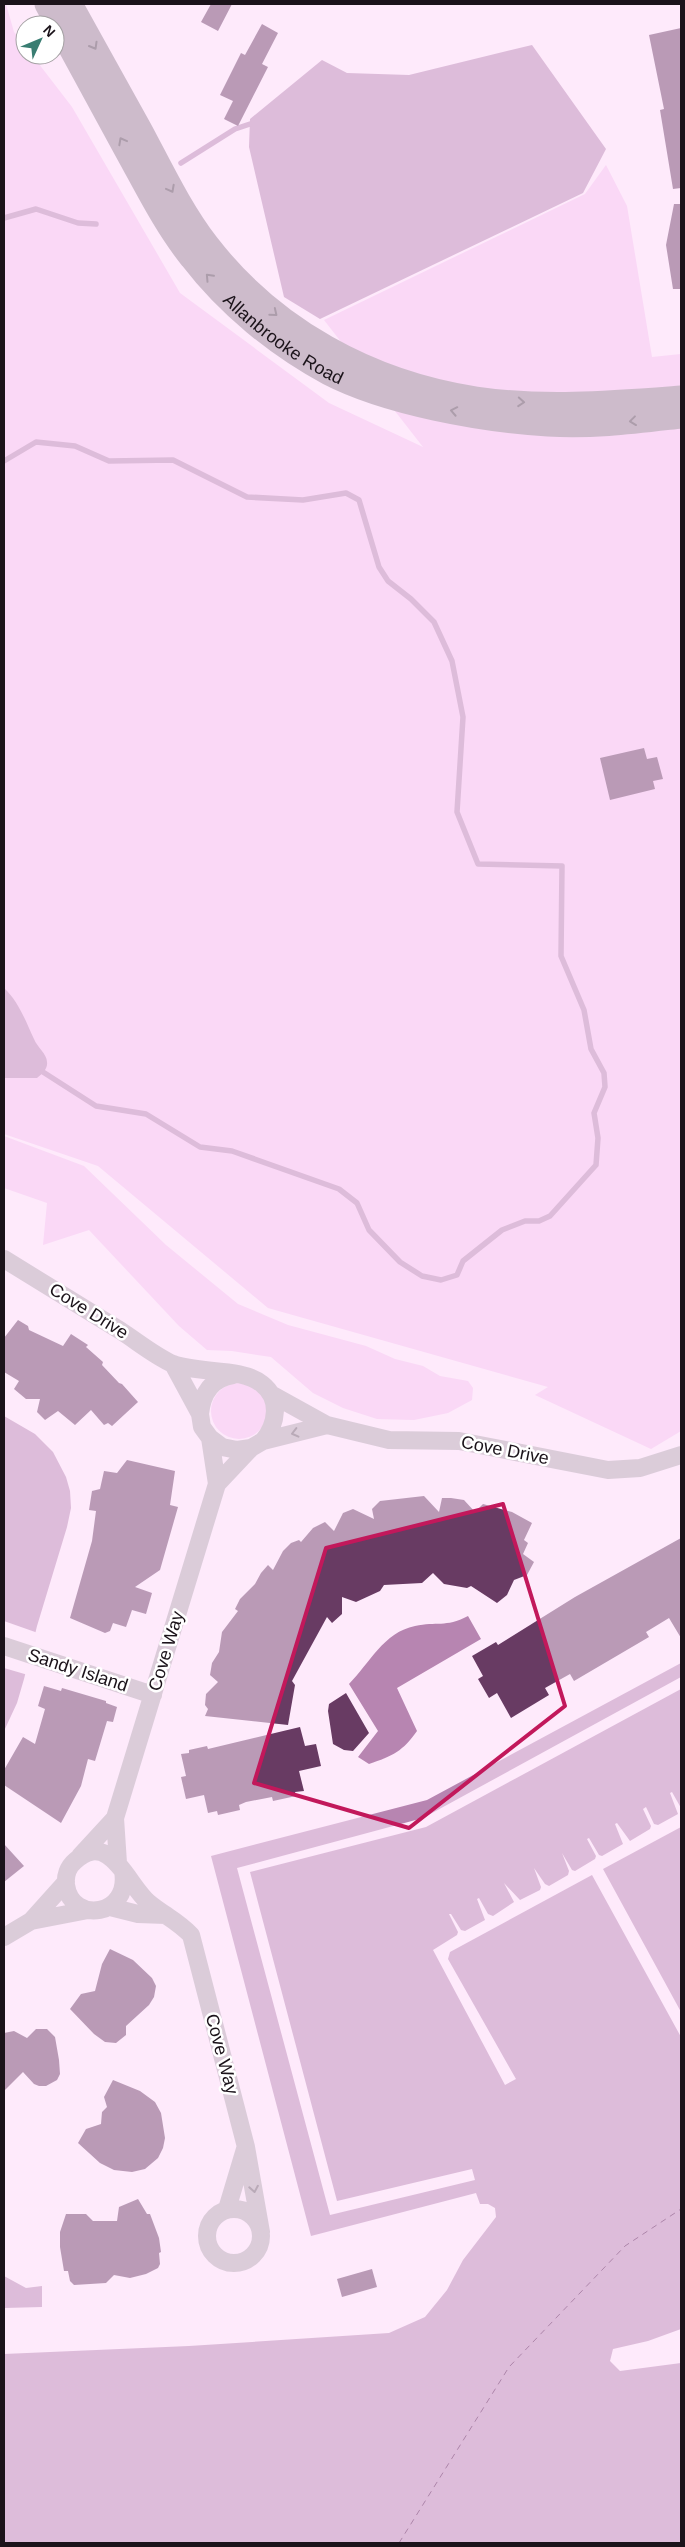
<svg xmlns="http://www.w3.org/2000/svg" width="685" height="2547" viewBox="0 0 685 2547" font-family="Helvetica,sans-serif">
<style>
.green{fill:#f6c3ef}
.water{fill:#b785b1}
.pier{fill:#feeafb}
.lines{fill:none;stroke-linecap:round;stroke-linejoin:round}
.stream{stroke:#b785b1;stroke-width:5.5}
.ferry{stroke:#4a0c46;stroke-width:1;stroke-dasharray:6 5;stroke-linecap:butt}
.building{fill:#683b63}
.street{stroke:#b2a8b0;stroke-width:18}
.secondary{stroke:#938491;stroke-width:25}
.oneway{stroke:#4b404a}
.oneway2{stroke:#665e65}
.marked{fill:none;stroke:#c2185b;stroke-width:4;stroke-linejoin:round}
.labels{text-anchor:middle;stroke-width:5;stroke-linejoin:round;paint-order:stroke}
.street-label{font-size:18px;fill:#1b131a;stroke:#fff}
</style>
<rect width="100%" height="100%" fill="#feeafb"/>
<path class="green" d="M4,4H6L14,32L25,46V55H32L72,107L180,293L329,403L423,447L324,320L585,194L606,165L627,206L652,357L681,354V1431L651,1449L535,1395L548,1387L268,1308L98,1166L4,1134Z
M4,1136L84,1166L166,1245L238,1304L288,1325L366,1346L395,1359L423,1366L440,1376L468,1381L473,1388L472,1400L448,1413L414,1420L377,1419L343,1408L313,1393L271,1357L232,1351L207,1350L179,1326L89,1230L43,1245L47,1203L4,1188Z
M211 1411a28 28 0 1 1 56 0a28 28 0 1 1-56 0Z"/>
<path class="water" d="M532,45L606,149L583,193L320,319L284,297L249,147L250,119L322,60L347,73L409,75Z
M4,988C19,1002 26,1022 34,1039C37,1047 47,1054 47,1062C48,1069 42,1074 37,1078H4Z
M4,1416L35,1434L53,1452L66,1477L70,1491L71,1508L67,1527L37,1626L24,1679L17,1703L4,1731Z
M468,1616L481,1639L397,1688L417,1731C403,1751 393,1756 369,1764L358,1757L378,1731L349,1684C369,1664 384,1632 415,1626C437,1621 445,1628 468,1616Z
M681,1663V2329L648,2341L613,2349L610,2361L620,2371L681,2363V2543H4V2354L189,2346L389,2333L425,2317L447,2290L463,2260L496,2217L495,2208L488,2204H480L476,2193L311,2236L211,1856L427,1800Z
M4,2276L26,2288L42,2286V2307L4,2308Z"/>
<path class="pier" d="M4,1621L38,1633L28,1675L4,1668Z
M681,1677V1689L426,1827L250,1872L337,2201L472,2169L475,2180L330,2215L237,1868L423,1818Z
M672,1792L681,1808V1827L603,1869L681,2012V2037L592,1875L450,1952L448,1959L516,2079L505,2085L433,1950L457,1935L458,1932L449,1914H451L461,1930L465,1931L485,1920L477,1899L479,1898L488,1914L493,1916L514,1902L504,1883L520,1900L540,1890L541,1887L534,1868L545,1884L549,1886L568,1875L569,1871L562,1853L572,1870L575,1871L595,1859L596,1856L587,1839L589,1838L599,1855L602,1856L623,1844L615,1824L617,1823L630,1841L650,1829L651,1826L643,1809L646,1807L654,1824L658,1825L678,1814L670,1793Z"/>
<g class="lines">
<path class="stream" d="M181,163L235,129L250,124
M4,218L36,209L78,223L96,224
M4,461L36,442L75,446L109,461L173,460L247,497L303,500L346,493L359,500L379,567L388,581L411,599L434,622L452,661L463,717L457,812L478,864L562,866L561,956L584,1010L591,1049L604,1073L605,1087L594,1113L598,1138L596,1165L550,1216L539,1221H525L502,1230L463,1261L457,1275L441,1280L422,1276L400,1262L369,1230L357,1203L339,1189L232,1151L200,1147L146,1114L96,1106L43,1072"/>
<path class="ferry" d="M399,2543L509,2367L625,2246L681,2209"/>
</g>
<path class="building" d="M211,4H232L218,31L201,22Z
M262,24L278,33L262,64L268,67L238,126L224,119L233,101L220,95L241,53L245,55Z
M681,28V188L673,189L660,110L664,109L649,35Z
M674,204H681V289H673L666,245Z
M644,748L647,759L657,757L663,779L653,781L655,789L610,800L600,758Z
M18,1320L28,1326L29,1330L63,1346L71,1334L88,1345L86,1347L103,1362L102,1365L119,1383L122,1384L138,1402L112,1426L108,1423L104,1425L91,1410L75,1425L58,1411L45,1420L37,1412L40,1399H26L14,1389L19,1381L4,1372V1338Z
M127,1460L175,1471L170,1505L178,1507L160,1570L135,1587L152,1593L146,1614L132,1610L126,1627L113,1623L110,1631L105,1633L70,1618L92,1541L96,1511L89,1510L92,1491L100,1489L104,1471L117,1473Z
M424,1496L439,1512L442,1498H451L464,1500L475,1512L483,1504L512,1512L532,1523L524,1540L528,1543L523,1554L534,1562L527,1575L514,1580L507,1595L497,1603L471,1586L467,1588L444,1584L433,1573L422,1583L384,1585L380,1591L356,1602L342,1597V1614L332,1623L327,1617L292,1681L295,1685L288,1725L205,1716L208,1709L205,1705L206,1694L218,1682L210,1675L212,1663L219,1652L222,1632L238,1611L235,1609L240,1599L255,1584L261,1573L268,1565L273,1570L283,1551L291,1543L299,1540L301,1542L313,1528L325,1522L334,1531L343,1513L353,1509L374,1519L372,1509L380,1501Z
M681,1538V1638L669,1618L646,1632L649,1637L574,1681L570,1674L545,1688L549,1695L511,1718L497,1693L489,1698L478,1679L483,1676L472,1656L496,1642L498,1645L575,1597Z
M44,1686L61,1691L62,1688L106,1701V1703L117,1707L113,1722L107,1721L95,1761L88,1759L81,1786L61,1823L4,1785V1770L23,1737L35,1744L45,1709L38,1706Z
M346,1693L369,1733L353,1751L344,1750L333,1744L328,1711L329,1704Z
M300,1727L305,1746L316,1744L321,1766L299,1771L304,1791L295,1792L296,1796L273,1801L272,1797L246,1802L239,1805L240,1810L218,1815L217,1811L208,1813L204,1795L186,1799L181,1777L186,1776L181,1754L189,1753V1750L207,1746L208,1749Z
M4,1844L24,1866L4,1882Z
M110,1949L133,1960L152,1978L156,1986L154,1997L149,2005L126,2026V2035L116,2043L105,2042L94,2034L70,2009L81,1994L95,1991L102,1964Z
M36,2029H47L55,2037L59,2060L60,2074L57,2080L46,2086H39L34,2084L23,2072L4,2091V2033L14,2031L27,2038Z
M113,2080L140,2091L155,2102L161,2113L165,2138L163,2148L158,2158L145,2169L132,2172L114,2170L100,2163L78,2143L86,2129L101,2124L102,2112L107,2107L104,2097Z
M138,2199L147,2214H150L159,2238L161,2252L159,2253L160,2264L158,2268L146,2274L130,2278L114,2275L106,2283L74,2285L70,2281L68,2271H64L60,2247V2232L66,2214H86L93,2221H117L119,2207Z
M372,2269L377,2287L342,2297L337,2279Z"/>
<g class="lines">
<path class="street" d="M4,1259C43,1283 82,1307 121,1331C138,1342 155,1356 173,1364C199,1374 241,1367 262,1384C281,1399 277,1424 263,1441
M173,1364L200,1414L202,1427L210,1438L222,1447L237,1450L251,1448L263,1441L327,1425
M271,1394L327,1425L389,1440L459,1441L608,1470L640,1468L681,1455
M200,1414C202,1393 212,1378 233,1375
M217,1484L251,1448
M4,1646L153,1695
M80,1856L115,1818
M118,1863L115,1818L217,1484L210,1438
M123,1871C131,1916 72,1925 66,1885C65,1876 68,1867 75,1861C109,1829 128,1885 148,1902C162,1914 178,1921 191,1935L246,2147L261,2232
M110,1907L138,1914L166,1915
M31,1921L66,1882
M4,1937L31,1921L88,1910
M207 2236a27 27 0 1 1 54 0a27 27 0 1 1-54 0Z
M227,2209L245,2149"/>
<g class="secondary">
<path id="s1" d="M47,4C74,53 100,102 127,151C147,187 166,226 192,258C228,305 277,345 329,373C387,403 482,420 548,424C592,427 637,421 681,416"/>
<path d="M70,4C93,46 117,88 140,130C161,169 180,210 207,245C273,330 370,383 476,399C543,409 614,403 681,398"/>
</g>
</g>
<defs><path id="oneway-chevron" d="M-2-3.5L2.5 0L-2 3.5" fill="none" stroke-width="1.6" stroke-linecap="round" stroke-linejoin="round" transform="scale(1.25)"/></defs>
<g class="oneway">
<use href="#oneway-chevron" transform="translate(94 46) rotate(60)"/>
<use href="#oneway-chevron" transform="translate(122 141) rotate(-118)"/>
<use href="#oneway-chevron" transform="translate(171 189) rotate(62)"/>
<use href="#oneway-chevron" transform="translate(209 277) rotate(-133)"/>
<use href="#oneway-chevron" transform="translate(274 313) rotate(39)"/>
<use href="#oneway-chevron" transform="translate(521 402) rotate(4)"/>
<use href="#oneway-chevron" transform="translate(454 411) rotate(-169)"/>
<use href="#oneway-chevron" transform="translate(633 421) rotate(173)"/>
</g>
<g class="oneway2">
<use href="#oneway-chevron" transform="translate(295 1433) rotate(166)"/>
<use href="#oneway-chevron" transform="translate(254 2189) rotate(80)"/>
</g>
<path d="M0 0H685V2547H0ZM503,1504L565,1706L409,1828L254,1783L326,1548Z" fill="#feeafb" fill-opacity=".55" fill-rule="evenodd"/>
<path class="marked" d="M503,1504L565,1706L409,1828L254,1783L326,1548Z"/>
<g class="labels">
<g class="street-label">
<text dy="6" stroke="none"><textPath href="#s1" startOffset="416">Allanbrooke Road</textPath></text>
<text transform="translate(89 1311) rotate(32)" y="6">Cove Drive</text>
<text transform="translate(505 1450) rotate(11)" y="6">Cove Drive</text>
<text transform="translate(166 1651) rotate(-73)" y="6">Cove Way</text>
<text transform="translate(78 1670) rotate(18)" y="6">Sandy Island</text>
<text transform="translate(222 2054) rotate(75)" y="6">Cove Way</text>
</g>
</g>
<rect width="685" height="2547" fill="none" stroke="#1b131a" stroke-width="10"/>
<g transform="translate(40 40) rotate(46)"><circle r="24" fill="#ffffff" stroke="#a4a1a3"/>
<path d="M0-4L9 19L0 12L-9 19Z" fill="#397d72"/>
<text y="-8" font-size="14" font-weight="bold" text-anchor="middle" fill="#1b131a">N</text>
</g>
</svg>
